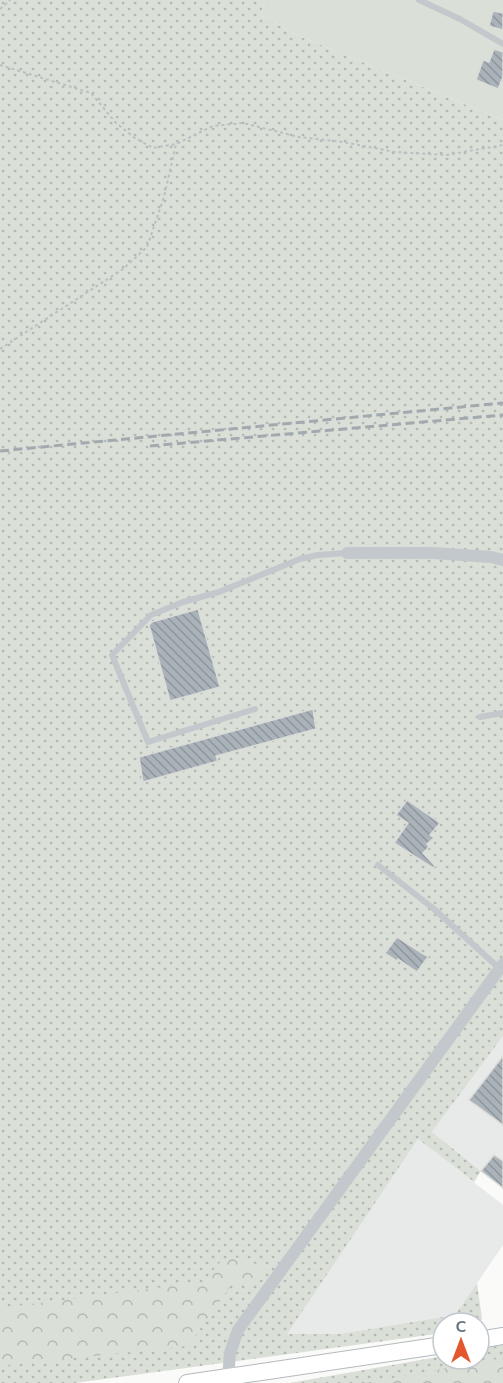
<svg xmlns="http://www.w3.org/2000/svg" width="503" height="1383" viewBox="0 0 503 1383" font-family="Mulish,sans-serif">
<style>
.built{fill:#e8e9e9}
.grass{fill:url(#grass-dots)}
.forest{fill:url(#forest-crowns)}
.garden{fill:#dadfd7}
.building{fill:url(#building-back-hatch);stroke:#dcdcda;stroke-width:1.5}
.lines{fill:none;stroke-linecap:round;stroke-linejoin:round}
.secondary-casing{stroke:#b3babf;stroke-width:18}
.path{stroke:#bbbfc2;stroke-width:2;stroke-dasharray:3 3;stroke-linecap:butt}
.service{stroke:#c3c8cc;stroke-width:6}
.minor{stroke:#c3c8cc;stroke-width:12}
.secondary{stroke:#fff;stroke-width:16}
.rail{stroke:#a2aab0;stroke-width:3;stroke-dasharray:9 4.5;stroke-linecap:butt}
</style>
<defs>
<pattern id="grass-dots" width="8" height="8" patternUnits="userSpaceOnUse" patternTransform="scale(1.5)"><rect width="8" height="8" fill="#dadfd7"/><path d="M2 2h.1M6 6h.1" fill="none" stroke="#b4b9b4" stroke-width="1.8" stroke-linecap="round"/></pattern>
<pattern id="forest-crowns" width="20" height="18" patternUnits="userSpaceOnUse" patternTransform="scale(1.5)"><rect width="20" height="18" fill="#dadfd7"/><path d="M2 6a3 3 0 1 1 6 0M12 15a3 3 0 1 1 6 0" fill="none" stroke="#b4b9b4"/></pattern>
<pattern id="building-back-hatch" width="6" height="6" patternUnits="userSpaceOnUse" patternTransform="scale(1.5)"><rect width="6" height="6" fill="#aab3b9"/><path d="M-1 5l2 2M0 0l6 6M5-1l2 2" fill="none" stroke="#8e969c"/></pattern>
</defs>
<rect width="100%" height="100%" fill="#fafaf8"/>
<path class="built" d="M503,1036V1188L432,1132Z
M418,1139L503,1205V1245L455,1315L339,1334H286Z"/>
<path class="grass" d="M0,0H265L261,15L297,35L503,120V1036L432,1132L481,1171L474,1182L418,1139L287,1334H339L455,1315L477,1283L482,1319L478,1323H443V1333L75,1383H0Z
M503,1345V1383H290L443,1356V1359H479V1349Z"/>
<path class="forest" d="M235,1257L268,1268L257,1285L232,1284L188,1346L0,1366V1308L203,1282L221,1261Z
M503,1358V1383H364Z"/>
<path class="garden" d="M265,0H503V120L297,35L261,15Z"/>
<path class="building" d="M493,11L503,13V30L489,26Z
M494,49L503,52V77L498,89L476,80L483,60L489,62Z
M198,609L220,687L170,701L149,625L152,622Z
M313,709L316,729L216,756L218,761L143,782L139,757Z
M407,800L440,823L430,835L434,838L427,844L429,847L423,853L435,866L433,868L394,843L408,823L396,815Z
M397,937L428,957L417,972L398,959L397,961L385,953Z
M503,1056V1125L469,1100Z
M494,1155L503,1161V1188L481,1171Z"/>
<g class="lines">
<g class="secondary-casing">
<path id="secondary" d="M479,1340L503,1336
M187,1383L443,1345"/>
</g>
<path class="path" d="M0,9L10,0
M0,65L91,93L116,123L135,138L153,148L176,144L213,126L243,123L299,137L343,142L395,152L446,155L503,145
M0,349L123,269L147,247L164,197L176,144"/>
<path class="service" d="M419,0L460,19L503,44
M255,709L148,742L112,655L151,615L183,602L219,592L300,559L318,555L347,553
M480,717L503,713
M378,865L434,909L500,969"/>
<path class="minor" d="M347,553H433L491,557L503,560
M228,1378L230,1353L238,1330L503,964"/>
<use href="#secondary" class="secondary"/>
<path class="rail" d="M150,446L503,415
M0,451L503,403"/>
</g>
<g transform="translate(461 1341)"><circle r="28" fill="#ffffff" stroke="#c1c8cd" stroke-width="1.5"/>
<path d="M0-4.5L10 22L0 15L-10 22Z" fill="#e4572e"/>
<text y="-9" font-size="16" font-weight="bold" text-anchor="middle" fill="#657683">С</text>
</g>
</svg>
